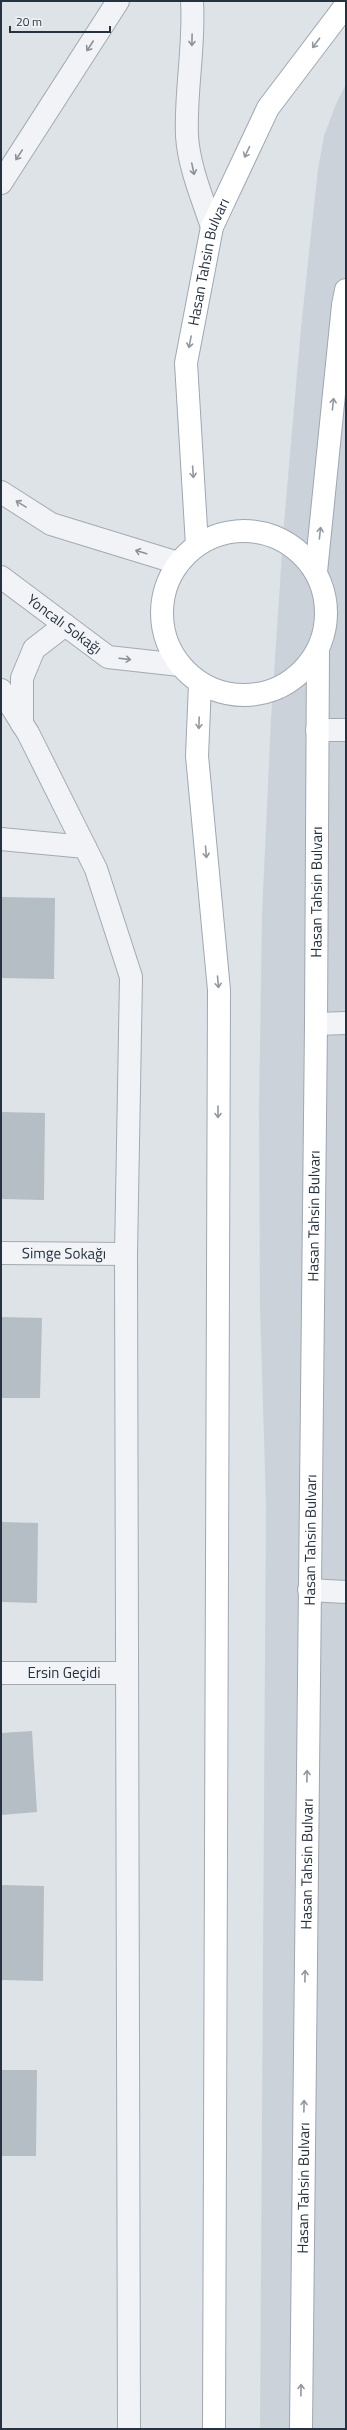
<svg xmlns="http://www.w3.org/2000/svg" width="347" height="2430" viewBox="0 0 347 2430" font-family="'Titillium Web',sans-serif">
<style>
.built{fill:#ccd2da}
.building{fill:#b5bdc5}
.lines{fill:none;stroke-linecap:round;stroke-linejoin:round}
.minor-casing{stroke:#a3aab2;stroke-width:24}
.tertiary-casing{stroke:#a3aab2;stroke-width:24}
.primary-casing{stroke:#9da8b4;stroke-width:24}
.minor{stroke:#f1f3f6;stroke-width:22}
.tertiary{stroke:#f1f3f6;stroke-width:22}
.primary{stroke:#fff;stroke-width:22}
.oneway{stroke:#8c929b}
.oneway2{stroke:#9298a0}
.labels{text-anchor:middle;stroke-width:3;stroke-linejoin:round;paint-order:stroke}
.street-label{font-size:15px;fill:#263240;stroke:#edf2f6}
</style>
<rect width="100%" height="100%" fill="#dee3e8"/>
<path class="built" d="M346,84V2429H260L266,1503L260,1307L259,1111L262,915L271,719L284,523L301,328L318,169L324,136L336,104Z"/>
<path class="building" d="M1,897L55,898L54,979L1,978Z
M1,1112L45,1113L44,1200L1,1199Z
M1,1317L42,1318L40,1398H1Z
M1,1522L38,1523L37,1603L1,1602Z
M32,1731L37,1812L1,1815V1733Z
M1,1885L44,1886L43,1981L1,1980Z
M1,2070H37L36,2156H1Z"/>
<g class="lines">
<g class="minor-casing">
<g id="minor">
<path d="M192,1C195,46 185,91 187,136C189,167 202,197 212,227"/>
<path d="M1,183L118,1"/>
<path d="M1,690L28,733L96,869L131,977L126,1254L129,2429"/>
<path d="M22,724V678L34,649L65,625"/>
<path d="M317,730H346"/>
<path d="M1,839L85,847"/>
<path d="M316,1024L346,1023"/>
<path id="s1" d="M1,1253L126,1254"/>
<path d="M309,1590L346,1592"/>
<path id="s2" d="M1,1673H127"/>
</g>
</g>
<g class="tertiary-casing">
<g id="tertiary">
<path d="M1,492L51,524L178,563"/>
<path id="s3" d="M1,577L108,657L180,665"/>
</g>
</g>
<g class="primary-casing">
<g id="primary">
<circle cx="244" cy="613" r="82"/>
<path id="s4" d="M197,545L186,363L212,227L268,108L346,5"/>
<path d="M316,572L343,305L346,290"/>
<path d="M200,684L197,756L219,990L214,2429"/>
<path id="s5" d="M301,2429L316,1024L318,651"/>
</g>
</g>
<use href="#minor" class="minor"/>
<use href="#tertiary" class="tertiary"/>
<use href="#primary" class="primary"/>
</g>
<defs><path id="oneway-shaft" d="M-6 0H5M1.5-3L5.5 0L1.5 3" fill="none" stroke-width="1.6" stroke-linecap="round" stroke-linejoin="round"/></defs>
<g class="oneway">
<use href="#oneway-shaft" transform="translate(192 40) rotate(91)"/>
<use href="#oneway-shaft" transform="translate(90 46) rotate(123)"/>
<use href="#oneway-shaft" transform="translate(19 155) rotate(123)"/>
<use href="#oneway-shaft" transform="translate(193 169) rotate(78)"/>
<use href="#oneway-shaft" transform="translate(21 504) rotate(-148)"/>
<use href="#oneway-shaft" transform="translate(141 552) rotate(-163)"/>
<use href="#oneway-shaft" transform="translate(125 659) rotate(7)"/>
</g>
<g class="oneway2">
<use href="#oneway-shaft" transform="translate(316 43) rotate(127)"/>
<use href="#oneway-shaft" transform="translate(247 152) rotate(115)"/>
<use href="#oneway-shaft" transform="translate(190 342) rotate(101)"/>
<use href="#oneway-shaft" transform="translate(333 404) rotate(-84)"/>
<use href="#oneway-shaft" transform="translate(193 472) rotate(86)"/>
<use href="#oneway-shaft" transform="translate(320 533) rotate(-84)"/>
<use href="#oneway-shaft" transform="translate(199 723) rotate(92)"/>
<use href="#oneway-shaft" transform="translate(206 852) rotate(85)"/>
<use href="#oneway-shaft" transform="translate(218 982) rotate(85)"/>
<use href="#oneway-shaft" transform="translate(218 1112) rotate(90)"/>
<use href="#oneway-shaft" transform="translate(307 1776) rotate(-89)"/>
<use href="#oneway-shaft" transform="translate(305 1976) rotate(-89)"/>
<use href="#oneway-shaft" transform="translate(304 2106) rotate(-89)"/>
<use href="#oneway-shaft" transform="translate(301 2390) rotate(-89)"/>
</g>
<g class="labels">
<g class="street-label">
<text dy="5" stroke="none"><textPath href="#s4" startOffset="286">Hasan Tahsin Bulvarı</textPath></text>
<text dy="5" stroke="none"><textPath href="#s3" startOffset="79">Yoncalı Sokağı</textPath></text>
<text dy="5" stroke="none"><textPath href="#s5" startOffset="1537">Hasan Tahsin Bulvarı</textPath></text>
<text dy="5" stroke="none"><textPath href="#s5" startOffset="1213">Hasan Tahsin Bulvarı</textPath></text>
<text dy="5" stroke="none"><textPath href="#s1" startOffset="63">Simge Sokağı</textPath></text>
<text dy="5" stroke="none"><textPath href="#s5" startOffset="889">Hasan Tahsin Bulvarı</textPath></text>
<text dy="5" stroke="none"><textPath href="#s2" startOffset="63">Ersin Geçidi</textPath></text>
<text dy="5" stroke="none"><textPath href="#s5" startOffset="565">Hasan Tahsin Bulvarı</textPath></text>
<text dy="5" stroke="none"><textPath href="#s5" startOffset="241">Hasan Tahsin Bulvarı</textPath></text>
</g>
</g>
<rect width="347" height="2430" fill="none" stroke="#263240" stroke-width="4"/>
<path d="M10 26v6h100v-6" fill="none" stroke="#263240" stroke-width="2"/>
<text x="16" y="26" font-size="12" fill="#263240" stroke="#edf2f6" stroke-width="3" paint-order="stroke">20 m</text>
</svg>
